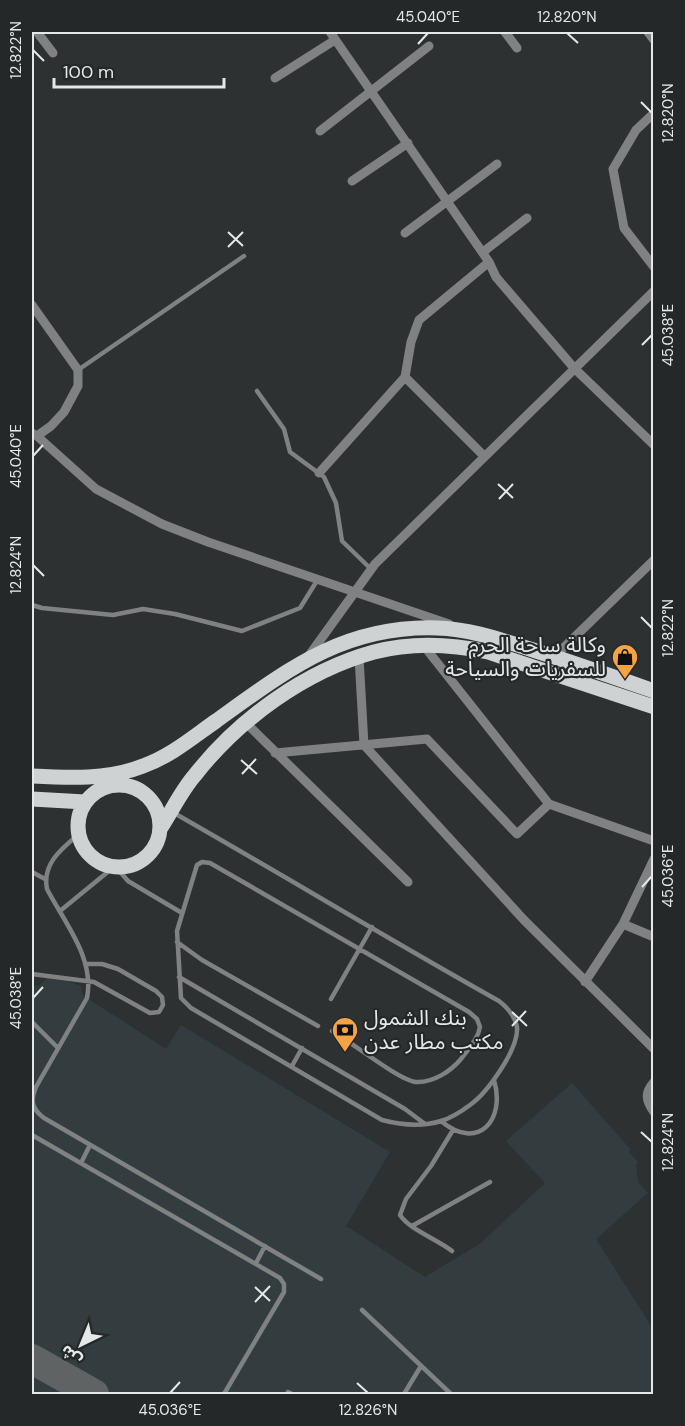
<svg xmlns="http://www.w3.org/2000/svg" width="685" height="1426" viewBox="0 0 685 1426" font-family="'DM Sans','Noto Sans Arabic',sans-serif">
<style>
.built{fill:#333d3f}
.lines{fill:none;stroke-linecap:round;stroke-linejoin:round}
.taxiway{stroke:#606364;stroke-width:30}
.lane{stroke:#7f8182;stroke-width:4.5}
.street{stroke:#7f8182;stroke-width:9}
.primary{stroke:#ced2d3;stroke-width:15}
.ticks{fill:none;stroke:#e5e8e8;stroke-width:2}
.labels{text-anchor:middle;stroke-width:4.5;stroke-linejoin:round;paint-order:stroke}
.poi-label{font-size:21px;fill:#e5e8e8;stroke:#242828;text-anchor:end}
.neatline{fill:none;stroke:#e5e8e8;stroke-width:2}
.ticks-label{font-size:15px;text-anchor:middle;fill:#e5e8e8}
</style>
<rect width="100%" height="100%" fill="#2e3132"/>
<path class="built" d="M47,978L68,981L81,986L82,994L87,998L166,1049L181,1025L390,1152L346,1226L425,1277L481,1243L545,1183L506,1141L572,1083L631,1150L629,1152L638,1162L636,1165L638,1182L648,1193L596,1239L653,1329V1394H32V986H39Z"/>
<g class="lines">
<path class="taxiway" d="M32,1359L94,1394"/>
<path class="lane" d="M78,370L244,256
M257,391L284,429L290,452L324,477L336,503L342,541L372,570
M32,605L42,608L113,615L143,609L175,614L242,631L300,608L318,579
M174,813C283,875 390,940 499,1001C508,1008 515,1016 517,1027C519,1049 487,1093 470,1105C462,1111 451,1118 441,1121C422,1127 401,1125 382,1120L191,1008L181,998L177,931L197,865L202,862L210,863L469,1012L477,1019L480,1027C478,1039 468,1049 461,1059C451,1071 433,1083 416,1082C400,1081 350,1041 332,1031
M79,834C61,849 42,864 47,889C64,922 95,958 87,998L36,1087C30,1101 32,1109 44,1118L321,1279
M32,872L45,879
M60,911L115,866L128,881L182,913
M177,942L202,960L318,1026
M32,974L94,982L150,1013L159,1012L163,1005L162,997L156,991L118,969L102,964H85
M179,977L405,1109L425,1124
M331,999L372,927
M32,1022L58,1048
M292,1066L302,1048
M441,1121C478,1152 506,1120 494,1080
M32,1135L280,1278L284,1284V1292L224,1394
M81,1163L90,1145
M412,1226L490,1182
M452,1251C437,1239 410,1230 400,1215L406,1199L431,1166L453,1130
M256,1263L265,1246
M362,1310L451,1394
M288,1392L292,1394
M404,1394L421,1366"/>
<path class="street" d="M37,32L53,53
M330,32L489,262L496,277L574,368L654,445
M505,32L517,48
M648,32L654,40
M275,78L335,40
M654,113L636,130L613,169L624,228L654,267
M320,131L429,46
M352,181L408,143
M405,233L497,164
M483,252L527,218
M32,305L78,370V386L64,412L51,426L37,436
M32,433L37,436L96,489L162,524L208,542L449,624
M484,456L405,377L411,342L419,320L489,262
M319,473L405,377
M424,646L549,804L654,841
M308,657L375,564L654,291
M359,657L364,745L524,920L654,1049
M554,657L654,560
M246,723L408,882
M275,753L427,739L517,834L549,804
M623,924L654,859
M585,982L623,924L654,937
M654,1082C644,1093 646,1101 654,1112"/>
<path class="primary" d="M32,776C69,778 108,780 143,766C171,756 193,737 216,721C287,670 344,625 437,628C471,629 501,640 533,650C574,663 614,677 654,691
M78 826a41 41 0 1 1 82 0a41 41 0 1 1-82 0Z
M32,799L85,802
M160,829C172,811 181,791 195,775C239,719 305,671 374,652C412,642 451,644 488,652L654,707"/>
</g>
<path class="ticks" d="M567,33L578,43M418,44L428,33M33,50L44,61M641,102L652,113M228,232L243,246M228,247L243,232M642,345L652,335M33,456L43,445M498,484L513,498M499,499L513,484M33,565L44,576M641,617L652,628M241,760L257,774M242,774L256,759M642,887L652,876M33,998L43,987M512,1012L527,1026M512,1026L526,1011M641,1132L652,1142M255,1287L270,1301M255,1302L270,1286M357,1383L368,1393M170,1393L180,1382"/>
<defs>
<g id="shop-pin" transform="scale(1.35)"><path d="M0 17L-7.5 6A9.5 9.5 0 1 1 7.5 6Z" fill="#f5a345" stroke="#242828"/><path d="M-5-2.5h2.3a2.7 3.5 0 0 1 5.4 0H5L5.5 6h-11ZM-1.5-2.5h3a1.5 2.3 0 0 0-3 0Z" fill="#111"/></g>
<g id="bank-pin" transform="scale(1.35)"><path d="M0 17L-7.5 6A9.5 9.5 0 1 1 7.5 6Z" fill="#f5a345" stroke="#242828"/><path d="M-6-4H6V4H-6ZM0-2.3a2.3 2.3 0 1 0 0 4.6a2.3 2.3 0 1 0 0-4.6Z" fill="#111"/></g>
</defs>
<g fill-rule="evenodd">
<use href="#shop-pin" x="625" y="657"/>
<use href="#bank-pin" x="345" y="1030"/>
</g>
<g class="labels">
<g class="poi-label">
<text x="606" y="652">وكالة ساحة الحرم<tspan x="606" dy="24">للسفريات والسياحة</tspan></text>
<text x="364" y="1025" text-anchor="start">بنك الشمول<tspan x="364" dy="24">مكتب مطار عدن</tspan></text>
</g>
</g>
<rect width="685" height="1426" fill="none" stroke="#242828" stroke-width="66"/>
<g transform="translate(81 1345) rotate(223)" stroke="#242828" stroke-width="4.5" paint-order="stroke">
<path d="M0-4.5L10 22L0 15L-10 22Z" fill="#e5e8e8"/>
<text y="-9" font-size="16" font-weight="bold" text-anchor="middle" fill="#e5e8e8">ش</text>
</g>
<path d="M54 78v9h170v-9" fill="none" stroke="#e5e8e8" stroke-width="3"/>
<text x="63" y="78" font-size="18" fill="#e5e8e8" stroke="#242828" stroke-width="4.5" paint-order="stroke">100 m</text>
<rect x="33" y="33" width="619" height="1360" class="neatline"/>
<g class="ticks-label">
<text x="428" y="22">45.040°E</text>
<text x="567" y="22">12.820°N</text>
<text transform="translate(16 50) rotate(-90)" y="5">12.822°N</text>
<text transform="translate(668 113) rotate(-90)" y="5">12.820°N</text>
<text transform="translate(668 335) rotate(-90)" y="5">45.038°E</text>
<text transform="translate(16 456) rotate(-90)" y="5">45.040°E</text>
<text transform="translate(16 565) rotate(-90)" y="5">12.824°N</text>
<text transform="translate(668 628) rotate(-90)" y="5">12.822°N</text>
<text transform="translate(668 876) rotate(-90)" y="5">45.036°E</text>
<text transform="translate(16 998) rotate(-90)" y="5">45.038°E</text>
<text transform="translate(668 1142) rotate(-90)" y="5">12.824°N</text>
<text x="170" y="1415">45.036°E</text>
<text x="368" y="1415">12.826°N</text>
</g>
</svg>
